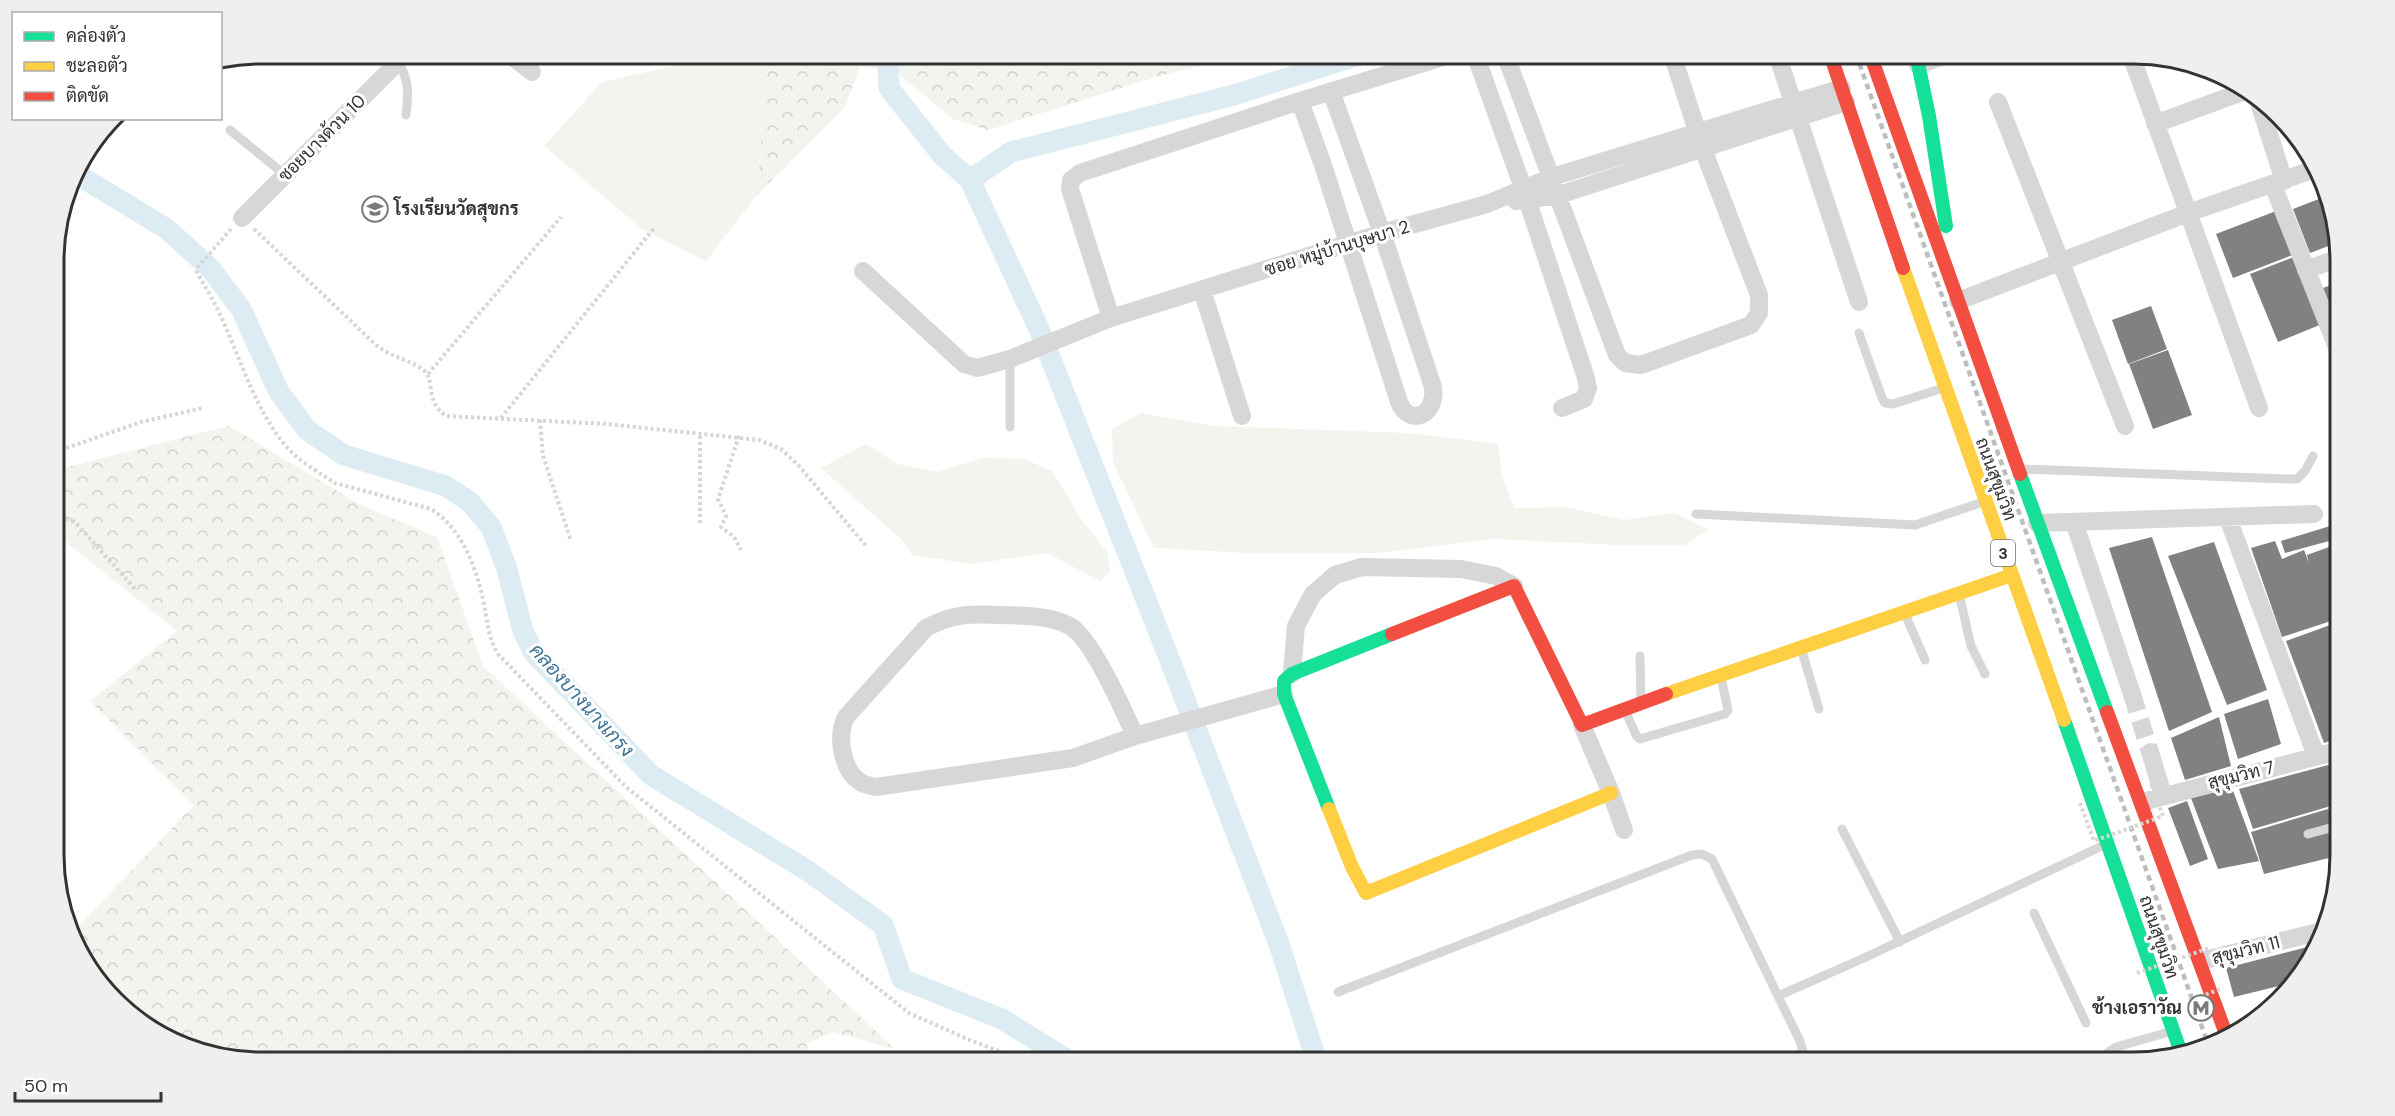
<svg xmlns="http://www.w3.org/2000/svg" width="2395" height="1116" viewBox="0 0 2395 1116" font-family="'DM Sans',Sarabun,sans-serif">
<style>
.grass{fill:#f1f5ed}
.forest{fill:url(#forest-crowns)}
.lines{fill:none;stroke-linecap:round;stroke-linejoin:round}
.canal{stroke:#ddebf3;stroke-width:21}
.building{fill:#818181}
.street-tunnel{stroke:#d6d6d6;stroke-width:18;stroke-dasharray:18 9;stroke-linecap:butt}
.path{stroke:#d6d6d6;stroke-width:4;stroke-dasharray:3 3;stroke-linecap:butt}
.lane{stroke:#d7d7d7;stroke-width:9}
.street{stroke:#d7d7d7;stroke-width:18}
.fast{stroke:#16e098;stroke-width:14}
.slow{stroke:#ffcf43;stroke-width:14}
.jam{stroke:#f24e42;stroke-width:14}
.rail{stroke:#bebebe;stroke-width:4.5;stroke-dasharray:6 4.5;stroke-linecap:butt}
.path-bridge{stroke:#d6d6d6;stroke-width:4;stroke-dasharray:3 3;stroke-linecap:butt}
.labels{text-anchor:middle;stroke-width:6;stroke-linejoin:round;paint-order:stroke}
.shield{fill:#fff;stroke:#707070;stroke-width:1.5}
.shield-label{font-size:16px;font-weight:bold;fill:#333}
.street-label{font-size:18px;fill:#333;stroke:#fff}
.poi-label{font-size:18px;font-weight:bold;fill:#333;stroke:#fff;text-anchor:start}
.water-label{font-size:20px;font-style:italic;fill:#3f7597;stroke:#fff}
.rim{fill:none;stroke:#333;stroke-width:3}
</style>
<defs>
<pattern id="forest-crowns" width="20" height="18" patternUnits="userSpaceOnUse" patternTransform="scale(1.5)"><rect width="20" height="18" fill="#f1f5ed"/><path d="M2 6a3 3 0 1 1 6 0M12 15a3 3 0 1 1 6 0" fill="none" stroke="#cfd2cc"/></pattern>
</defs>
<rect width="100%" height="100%" fill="#fff"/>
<path class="grass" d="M693,54H768L757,195L706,261L642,229L544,146L602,82L687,63Z
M1141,413L1213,426L1408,433L1498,444L1502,476L1514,508L1566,507L1624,520L1675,513L1709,530L1684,545H1618L1492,539L1378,553H1247L1154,548L1113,462L1112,429Z
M866,444L897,464L938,472L982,458L1025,459L1053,472L1082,520L1107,552L1110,572L1100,581L1047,553L971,564L912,555L902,540L821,468Z"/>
<path class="forest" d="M768,54H1250L1159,76L988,130L953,119L896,72L860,66L845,107L757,195Z
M229,426L359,504L437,537L483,666L895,1049L833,1032L806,1044L815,1062H262L182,1046L97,980L76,929L194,805L90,701L177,631L55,533V470Z"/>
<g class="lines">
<path class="canal" d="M887,54L889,88L942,155L970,180L1039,329L1169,658L1279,944L1317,1062
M75,173L167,229L211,269L241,309L279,392L307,430L344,455L446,486L470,502L491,527L506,566L523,631L534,653L651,775L808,871L883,925L902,979L1002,1019L1071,1062
M970,180L1011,152L1234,95L1362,54"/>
</g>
<path class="building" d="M2324,197L2339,235V242L2310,253L2293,209Z
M2284,208L2300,252L2233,278L2216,234Z
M2294,257L2322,324L2278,342L2250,274Z
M2339,282L2340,330L2323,288Z
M2151,306L2167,349L2128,364L2112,320Z
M2168,350L2192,415L2153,429L2129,364Z
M2340,523V538L2285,553L2281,541Z
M2152,537L2212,712L2169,731L2109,548Z
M2275,541L2282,559L2304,550L2309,563L2307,555L2340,543V622L2333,624L2334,628L2340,626L2341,737L2324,743L2286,641L2333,624L2331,621L2282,637L2251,548Z
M2214,542L2267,690L2227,705L2168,556Z
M2268,699L2281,744L2238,759L2224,714Z
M2219,717L2231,766L2185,780L2171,738Z
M2332,764L2341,792V803L2253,829L2239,789Z
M2232,788L2259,861L2218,869L2191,798Z
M2187,801L2208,859L2190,866L2168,808Z
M2341,805V855L2264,874L2251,832Z
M2319,944L2295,982L2234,997L2226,968Z
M2270,1008L2249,1027H2248L2245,1017Z"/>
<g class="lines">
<path class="street-tunnel" d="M2132,694L2150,752"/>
<path class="path" d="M231,229L198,267L197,272C203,284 211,296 217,308C239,353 252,404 284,444C297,460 318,472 335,483L431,509C464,530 478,572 485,609C488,625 489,640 498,654L626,787L909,1013L972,1041L1029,1062
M254,229L376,345C390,357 409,359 423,370C436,379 424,401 446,416L607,424L759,440L781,449L799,466L867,547
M428,374L561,217
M501,418L654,228
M540,420L543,456L571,541
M739,436L718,499L726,516L721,527L734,537L741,550
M55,452L141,422L203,408
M55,514L75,522L136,590
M700,523V433"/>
<path class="lane" d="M396,57C409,80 409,90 406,115
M230,130L285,175
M1859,333L1882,398L1885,403L1893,404L1940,389
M1010,359V427
M2023,469L2286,479H2297L2305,471L2313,456
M1696,514L1915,525L1980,503
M1959,594L1971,646L1985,674
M1905,614L1925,660
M1801,648L1819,709
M1640,656L1641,701
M1625,710L1636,735L1640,739L1725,714L1728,710L1721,677
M1842,829L1900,942
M2308,834L2341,825
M2034,913L2086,1023
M1338,992L1692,855L1702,854L1712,859L1778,996
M1790,1062L1803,1051L1800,1041L1778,996L1864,958L2102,846
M2094,1062L2116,1047L2169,1032"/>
<path class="street" d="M509,54L532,72
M1475,54L1527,199L1586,378L1588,388L1584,399L1562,408
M1505,54L1617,355L1625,363L1641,365L1751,325L1759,313V295L1703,149L1672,54
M1777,54L1859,302
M2132,58L2259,408
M1918,65L1949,54
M1300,101L1323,165L1399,402C1409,427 1437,416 1433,387L1382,233L1331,91
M1998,102L2125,426
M2260,106L2284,181
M2155,124L2242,92
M2273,185L2340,355
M1516,201L1559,195L1846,102
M242,218L392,68L395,54
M2306,270L2339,258
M863,271L964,364L977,368L1010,359L1111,318L1382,233L1487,204L1552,177L1842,88
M1202,290L1242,416
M1958,301L2188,213L2312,170
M1111,318L1070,189L1071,180L1080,173L1300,101L1453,54
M2228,518L2316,756
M2074,522L2132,694
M2037,523L2314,514
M1292,674L1296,626L1313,594L1335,575L1362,567L1461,569L1496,576L1514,586
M1582,725L1611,793L1624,830
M1135,736L1073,758L876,787C871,786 866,785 862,783C842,772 836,736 846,717L926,628C953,613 972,614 1002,615C1024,616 1049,615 1070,626C1092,639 1124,711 1135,736L1284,694
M2150,752L2163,795
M2142,802L2341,750
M2201,961L2326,930"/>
<path class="fast" d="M1916,54L1929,116L1946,226
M2020,474L2107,712
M2064,720L2180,1050
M1329,809L1284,694V681L1292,674L1392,634"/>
<path class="slow" d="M1903,268L2064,720
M1666,694L2012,575
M1329,809L1352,867L1366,893L1611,793"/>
<path class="jam" d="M1830,54L1903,268
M1870,54L2020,474
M1392,634L1514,586L1582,725L1666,694
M2107,712L2226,1034"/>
<path class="rail" d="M1856,54L2207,1041"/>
<path class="path-bridge" d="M2080,803L2094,841L2163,816L2151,784
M2137,973L2209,948
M2189,1001L2223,988"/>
</g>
<defs>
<g id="school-ring" transform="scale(1.35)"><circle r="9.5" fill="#fff" stroke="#7a7a7a" stroke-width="1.5"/><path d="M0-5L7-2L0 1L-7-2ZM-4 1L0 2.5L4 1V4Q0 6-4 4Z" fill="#7a7a7a"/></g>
<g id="metro-ring" transform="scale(1.35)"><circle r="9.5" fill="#fff" stroke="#7a7a7a" stroke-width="1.5"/><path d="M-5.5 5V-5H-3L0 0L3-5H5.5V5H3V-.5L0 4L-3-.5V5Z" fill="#7a7a7a"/></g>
</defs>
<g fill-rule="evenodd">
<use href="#school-ring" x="375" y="209"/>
<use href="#metro-ring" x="2201" y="1008"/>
</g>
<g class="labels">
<rect class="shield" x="1991" y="540" width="24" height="26" rx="4.5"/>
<g class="shield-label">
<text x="2003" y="559">3</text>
</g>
<g class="street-label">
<text transform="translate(322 138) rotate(-45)" y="6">ซอยบางด้วน 10</text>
<text transform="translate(1337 248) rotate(-17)" y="6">ซอย หมู่บ้านบุษบา 2</text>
<text transform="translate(1996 479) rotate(70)" y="6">ถนนสุขุมวิท</text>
<text transform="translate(2241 775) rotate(-14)" y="6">สุขุมวิท 7</text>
<text transform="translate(2159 937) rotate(71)" y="6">ถนนสุขุมวิท</text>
<text transform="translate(2246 950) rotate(-14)" y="6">สุขุมวิท 11</text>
</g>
<g class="poi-label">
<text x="394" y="215">โรงเรียนวัดสุขกร</text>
<text x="2182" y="1014" text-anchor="end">ช้างเอราวัณ</text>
</g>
<g class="water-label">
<text transform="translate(582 700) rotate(48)" y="7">คลองบางนางเกรง</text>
</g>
</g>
<path d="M0 0H2395V1116H0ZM261 64H2133A197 197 0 0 1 2330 261V855A197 197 0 0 1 2133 1052H261A197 197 0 0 1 64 855V261A197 197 0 0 1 261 64Z" fill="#efefef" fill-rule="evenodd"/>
<path class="rim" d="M261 64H2133A197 197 0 0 1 2330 261V855A197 197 0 0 1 2133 1052H261A197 197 0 0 1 64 855V261A197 197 0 0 1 261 64Z"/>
<rect x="12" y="12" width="210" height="108" fill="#ffffff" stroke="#adadad" stroke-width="1.5"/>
<rect x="24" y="32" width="30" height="9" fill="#16e098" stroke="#adadad" stroke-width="1.5"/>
<text x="66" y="42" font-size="18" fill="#333333">คล่องตัว</text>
<rect x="24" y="62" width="30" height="9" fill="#ffcf43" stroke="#adadad" stroke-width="1.5"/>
<text x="66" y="72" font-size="18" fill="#333333">ชะลอตัว</text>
<rect x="24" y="92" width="30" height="9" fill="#f24e42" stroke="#adadad" stroke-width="1.5"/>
<text x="66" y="102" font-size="18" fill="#333333">ติดขัด</text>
<path d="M15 1092v9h146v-9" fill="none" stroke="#333333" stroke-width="3"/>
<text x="24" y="1092" font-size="18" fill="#333333" stroke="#ffffff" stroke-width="4.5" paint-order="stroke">50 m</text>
</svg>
